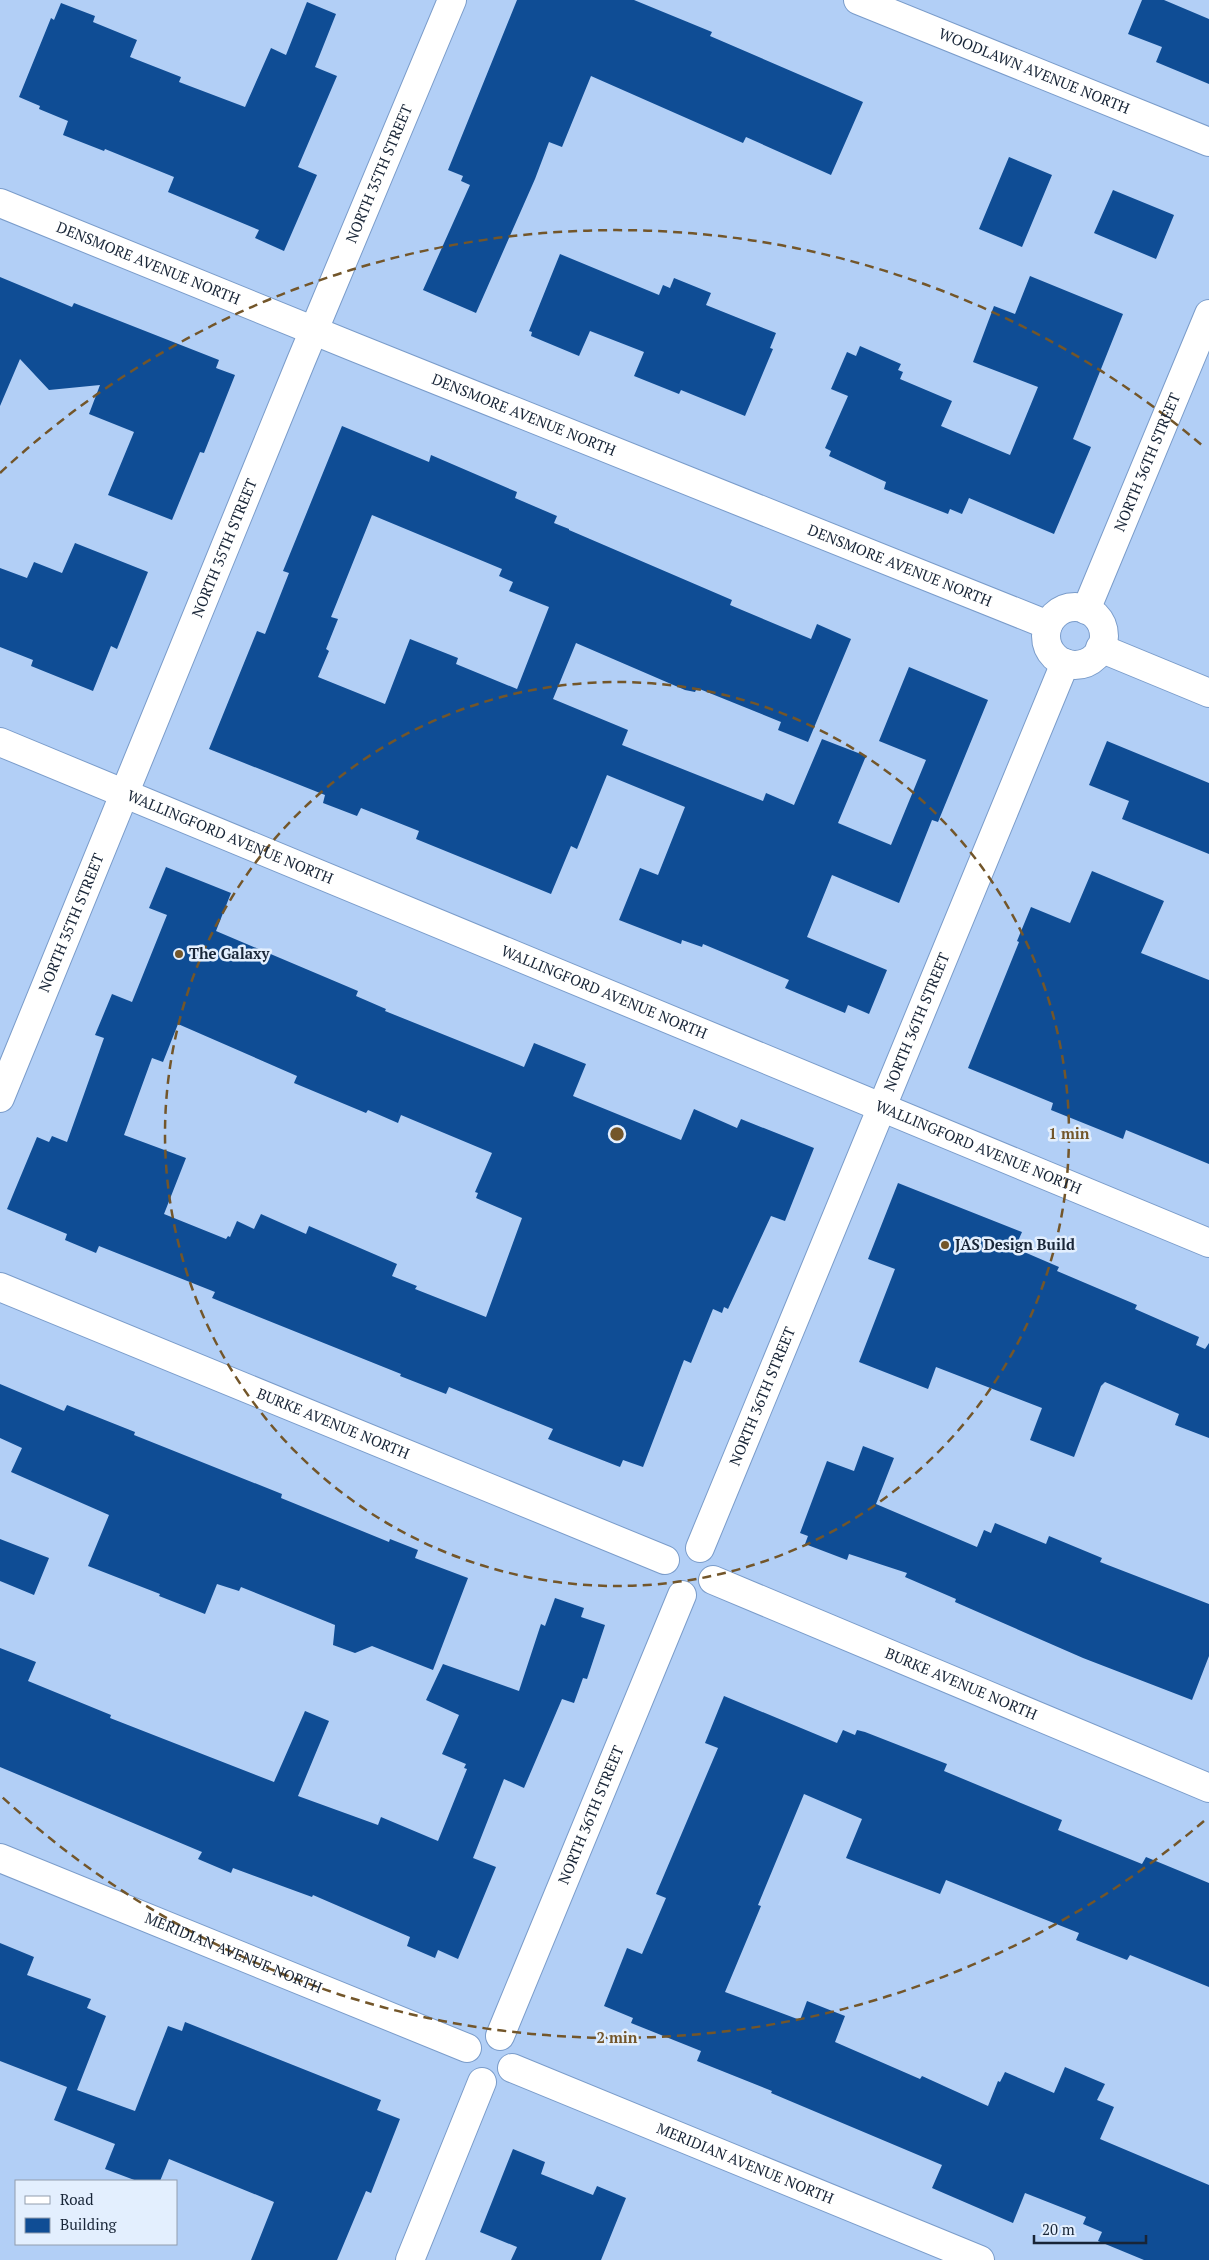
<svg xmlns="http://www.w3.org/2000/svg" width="1209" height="2260" viewBox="0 0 1209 2260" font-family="'PT Serif',serif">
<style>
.building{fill:#0f4d95;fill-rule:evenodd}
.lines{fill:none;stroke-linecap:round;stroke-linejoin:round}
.minor-casing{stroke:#7a9cca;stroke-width:30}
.minor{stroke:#fff;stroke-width:28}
.ring{fill:none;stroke:#73562a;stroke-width:2.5;stroke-dasharray:9 6}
.poi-dot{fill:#73562a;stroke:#e3effe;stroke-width:2}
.labels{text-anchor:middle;stroke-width:5;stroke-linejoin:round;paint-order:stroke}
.street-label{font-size:15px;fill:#182537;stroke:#e3effe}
.poi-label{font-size:15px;font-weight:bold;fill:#182537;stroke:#e3effe;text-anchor:start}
.centre{fill:#73562a;stroke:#e3effe;stroke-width:2.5}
.ring-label{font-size:15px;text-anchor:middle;font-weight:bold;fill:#73562a;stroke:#e3effe;stroke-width:5;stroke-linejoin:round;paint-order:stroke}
</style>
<rect width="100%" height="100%" fill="#b2cff6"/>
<path class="building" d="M517,0H634L712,32L710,36L863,102L831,175L746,137L743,143L591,76L562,147L549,142L535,179L476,313L423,290L470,185L461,181L463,176L448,170Z
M1142,0H1164L1209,19V84L1156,62L1162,47L1128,34Z
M307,2L336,14L315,67L337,76L298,167L317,175L284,251L255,238L259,230L168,192L174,177L105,149L104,151L63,135L68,121L39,109L40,106L19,97L51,18L54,20L61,3L95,16L93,22L137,40L130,57L181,77L179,82L245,107L271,48L286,55Z
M1009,157L1052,175L1022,247L979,229Z
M1113,190L1174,215L1156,259L1094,233Z
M560,254L659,295L663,285L670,288L674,278L711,293L706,305L776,333L770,348L773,349L745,416L681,390L679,394L634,376L644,352L590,331L579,356L531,336L532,332L529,331Z
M1030,276L1123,314L1073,439L1091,447L1054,534L969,498L962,514L950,509L948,514L884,489L886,482L829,456L831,451L825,448L848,396L831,389L847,352L856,356L860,346L901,364L898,370L903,372L900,379L952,401L941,426L1010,455L1038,387L973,362L994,306L1015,314Z
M0,277L72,307L74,303L219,360L216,368L235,375L204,453L200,452L172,520L108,495L134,432L89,414L100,385L49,390L20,359L0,406Z
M342,426L429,462L431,455L517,492L515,498L557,516L554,523L569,529V530L732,600L730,605L811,639L817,624L851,639L808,742L778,730L781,722L697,688L695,692L685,690L576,643L553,699L628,730L622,745L763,801L766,793L794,805L822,739L866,756L838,823L891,845L926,760L879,741L909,667L988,700L938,822L932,820L899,903L832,875L807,937L887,970L869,1014L848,1005L845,1013L785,988L789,980L703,944L702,947L682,940L681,944L619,920L640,868L658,875L685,807L607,775L577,849L571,846L551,894L416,839L419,831L361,808L357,816L323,803L325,795L209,749L257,631L265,634L289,573L283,571ZM372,515L502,569L499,576L513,582L509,591L549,607L517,689L456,664L458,658L410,639L385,704L318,677L329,651L326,649L338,619L331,617Z
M75,543L148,572L117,649L111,646L93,691L31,666L33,660L0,647V568L27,578L34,562L62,573Z
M1107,741L1209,783V854L1122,819L1129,801L1089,785Z
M166,867L231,893L216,931L358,991L356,996L386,1009L385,1011L524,1067L534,1043L586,1064L573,1096L681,1140L694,1109L737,1128L741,1119L814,1148L785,1221L771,1216L728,1309L724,1307L722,1313L713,1309L691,1363L684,1360L643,1467L623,1460L620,1467L548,1439L553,1429L449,1387L446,1394L400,1376L401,1374L212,1298L215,1292L99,1246L96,1253L65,1240L67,1234L7,1209L37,1137L49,1142L52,1136L67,1142L104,1038L95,1035L112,994L132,1002L167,915L149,908ZM178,1024L297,1076L294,1083L366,1113L368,1110L398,1123L401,1115L492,1153L475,1192L478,1193L476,1198L522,1218L486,1317L415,1289L417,1286L392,1276L397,1264L309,1226L306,1234L261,1214L254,1229L237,1221L230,1237L228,1236L226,1239L164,1214L186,1158L124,1135L152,1058L163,1062Z
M1092,871L1164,901L1141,953L1209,980V1164L1126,1130L1123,1139L1051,1110L1053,1103L968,1068L1019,942L1017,941L1031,907L1070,923Z
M898,1183L1022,1232L1015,1248L1059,1267L1057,1271L1137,1305L1135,1309L1199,1337L1196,1345L1205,1349L1209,1343V1438L1175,1425L1179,1414L1105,1382L1101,1386L1074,1457L1030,1440L1042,1408L936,1367L928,1389L859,1362L895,1269L868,1259Z
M0,1384L64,1411L67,1405L135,1432L134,1435L282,1494L281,1498L389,1542L390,1539L418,1550L415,1558L468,1578L433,1670L372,1646L355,1653L333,1645L335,1625L241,1587L239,1591L217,1584L205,1614L159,1596L160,1594L88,1566L109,1515L11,1472L22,1448L0,1438Z
M863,1446L894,1458L876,1504L977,1547L984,1530L991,1533L995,1523L1046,1544L1049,1536L1102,1558L1100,1562L1209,1604V1656L1192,1700L1083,1658L955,1602L956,1599L905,1577L907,1573L849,1554L847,1560L805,1544L808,1536L800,1533L827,1461L854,1471Z
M0,1539L49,1558L34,1595L0,1581Z
M555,1598L584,1608L581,1617L605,1625L587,1679L583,1678L574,1703L562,1699L524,1788L504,1779L473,1858L496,1867L458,1959L438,1950L435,1958L407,1946L410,1937L313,1895L312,1897L233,1868L231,1873L198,1859L202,1852L0,1767V1648L36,1662L28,1681L111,1715L110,1718L274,1782L305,1711L329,1721L298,1796L378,1825L381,1817L438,1841L467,1769L464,1768L466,1764L442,1754L459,1715L426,1700L443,1664L519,1691L541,1624L545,1626Z
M724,1696L837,1743L843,1730L855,1735L857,1730L865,1732L947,1764L944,1771L1062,1820L1058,1830L1142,1864L1146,1857L1209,1883V1987L1130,1955L1127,1960L1076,1940L1079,1933L946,1880L940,1894L846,1858L862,1819L804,1794L758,1905L761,1906L725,1992L800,2020L807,2001L845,2016L835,2042L920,2079L922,2076L988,2106L998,2081L1000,2082L1005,2072L1054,2093L1065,2067L1105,2084L1097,2100L1114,2107L1100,2139L1209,2185V2260H1144L1098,2241L1102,2232L1083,2224L1086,2217L1025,2193L1013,2223L932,2188L942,2165L771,2093L772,2091L697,2061L701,2051L631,2023L633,2018L604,2006L627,1948L642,1954L666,1898L656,1894L718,1748L705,1743Z
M0,1943L34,1957L27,1975L91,1999L87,2008L106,2016L77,2090L135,2111L168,2026L182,2031L185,2022L381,2100L377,2110L400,2119L371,2193L366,2191L337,2260H251L274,2202L169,2159L160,2181H137L105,2169L115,2144L54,2120L67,2087L0,2061Z
M513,2149L545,2162L541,2174L593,2195L597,2186L626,2198L601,2260H511L517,2247L480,2232Z"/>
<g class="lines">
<g class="minor-casing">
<g id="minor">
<path id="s1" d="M858,0L1209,142"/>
<path id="s2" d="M0,203L354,347L1048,625"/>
<circle cx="1075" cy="636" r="29"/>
<path id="s3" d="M1086,610L1209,314"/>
<path d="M1100,648L1209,693"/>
<path id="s4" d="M0,742L1209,1243"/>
<path id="s5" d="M0,1098L301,361L452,0"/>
<path id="s6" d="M0,1287L665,1560"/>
<path id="s7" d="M700,1548L1065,663"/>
<path id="s8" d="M713,1580L1209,1788"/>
<path id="s9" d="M0,1858L467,2048"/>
<path id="s10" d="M500,2036L682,1595"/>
<path id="s11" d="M512,2068L980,2260"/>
<path d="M410,2260L482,2082"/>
</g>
</g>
<use href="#minor" class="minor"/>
</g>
<g class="ring">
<circle cx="617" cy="1134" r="452"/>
<path d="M1204 1821A904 904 0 0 1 0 1795M0 473A904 904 0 0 1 1204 447"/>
</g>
<g class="poi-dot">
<circle cx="179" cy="954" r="5"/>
<circle cx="945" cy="1245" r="5"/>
</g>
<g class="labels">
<g class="street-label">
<text dy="5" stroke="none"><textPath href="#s1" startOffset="190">WOODLAWN AVENUE NORTH</textPath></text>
<text dy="5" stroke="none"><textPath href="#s5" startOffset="999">NORTH 35TH STREET</textPath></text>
<text dy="5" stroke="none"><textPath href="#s2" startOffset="160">DENSMORE AVENUE NORTH</textPath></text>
<text dy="5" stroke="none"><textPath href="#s2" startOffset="565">DENSMORE AVENUE NORTH</textPath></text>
<text dy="5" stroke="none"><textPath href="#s3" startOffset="160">NORTH 36TH STREET</textPath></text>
<text dy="5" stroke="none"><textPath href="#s5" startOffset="594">NORTH 35TH STREET</textPath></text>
<text dy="5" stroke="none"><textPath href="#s2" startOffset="970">DENSMORE AVENUE NORTH</textPath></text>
<text dy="5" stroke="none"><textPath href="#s4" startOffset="249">WALLINGFORD AVENUE NORTH</textPath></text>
<text dy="5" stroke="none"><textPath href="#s5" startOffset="189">NORTH 35TH STREET</textPath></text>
<text dy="5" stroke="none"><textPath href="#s4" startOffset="654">WALLINGFORD AVENUE NORTH</textPath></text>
<text dy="5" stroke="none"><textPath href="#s7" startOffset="569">NORTH 36TH STREET</textPath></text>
<text dy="5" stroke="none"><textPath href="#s4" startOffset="1059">WALLINGFORD AVENUE NORTH</textPath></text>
<text dy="5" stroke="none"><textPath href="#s7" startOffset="164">NORTH 36TH STREET</textPath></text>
<text dy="5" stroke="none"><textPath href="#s6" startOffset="360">BURKE AVENUE NORTH</textPath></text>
<text dy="5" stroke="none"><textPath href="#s8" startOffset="269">BURKE AVENUE NORTH</textPath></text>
<text dy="5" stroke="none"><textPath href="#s10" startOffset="239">NORTH 36TH STREET</textPath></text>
<text dy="5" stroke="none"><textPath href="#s9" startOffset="252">MERIDIAN AVENUE NORTH</textPath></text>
<text dy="5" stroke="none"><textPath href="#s11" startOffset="252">MERIDIAN AVENUE NORTH</textPath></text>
</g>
<g class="poi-label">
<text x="189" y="959">The Galaxy</text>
<text x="955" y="1250">JAS Design Build</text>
</g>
</g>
<circle cx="617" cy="1134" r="8" class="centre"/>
<g class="ring-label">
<text x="1069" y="1139">1 min</text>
<text x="617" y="2043">2 min</text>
</g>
<rect x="15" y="2180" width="162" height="65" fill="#e3effe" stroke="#929eae"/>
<rect x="25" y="2196" width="25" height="8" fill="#ffffff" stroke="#929eae"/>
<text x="60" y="2205" font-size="15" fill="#182537">Road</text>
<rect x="25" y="2218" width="25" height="15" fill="#0f4d95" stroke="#929eae"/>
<text x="60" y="2230" font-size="15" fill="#182537">Building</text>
<path d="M1034 2235v8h112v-8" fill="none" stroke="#182537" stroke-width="2.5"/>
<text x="1042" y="2235" font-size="15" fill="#182537" stroke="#e3effe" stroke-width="4" paint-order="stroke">20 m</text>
</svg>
